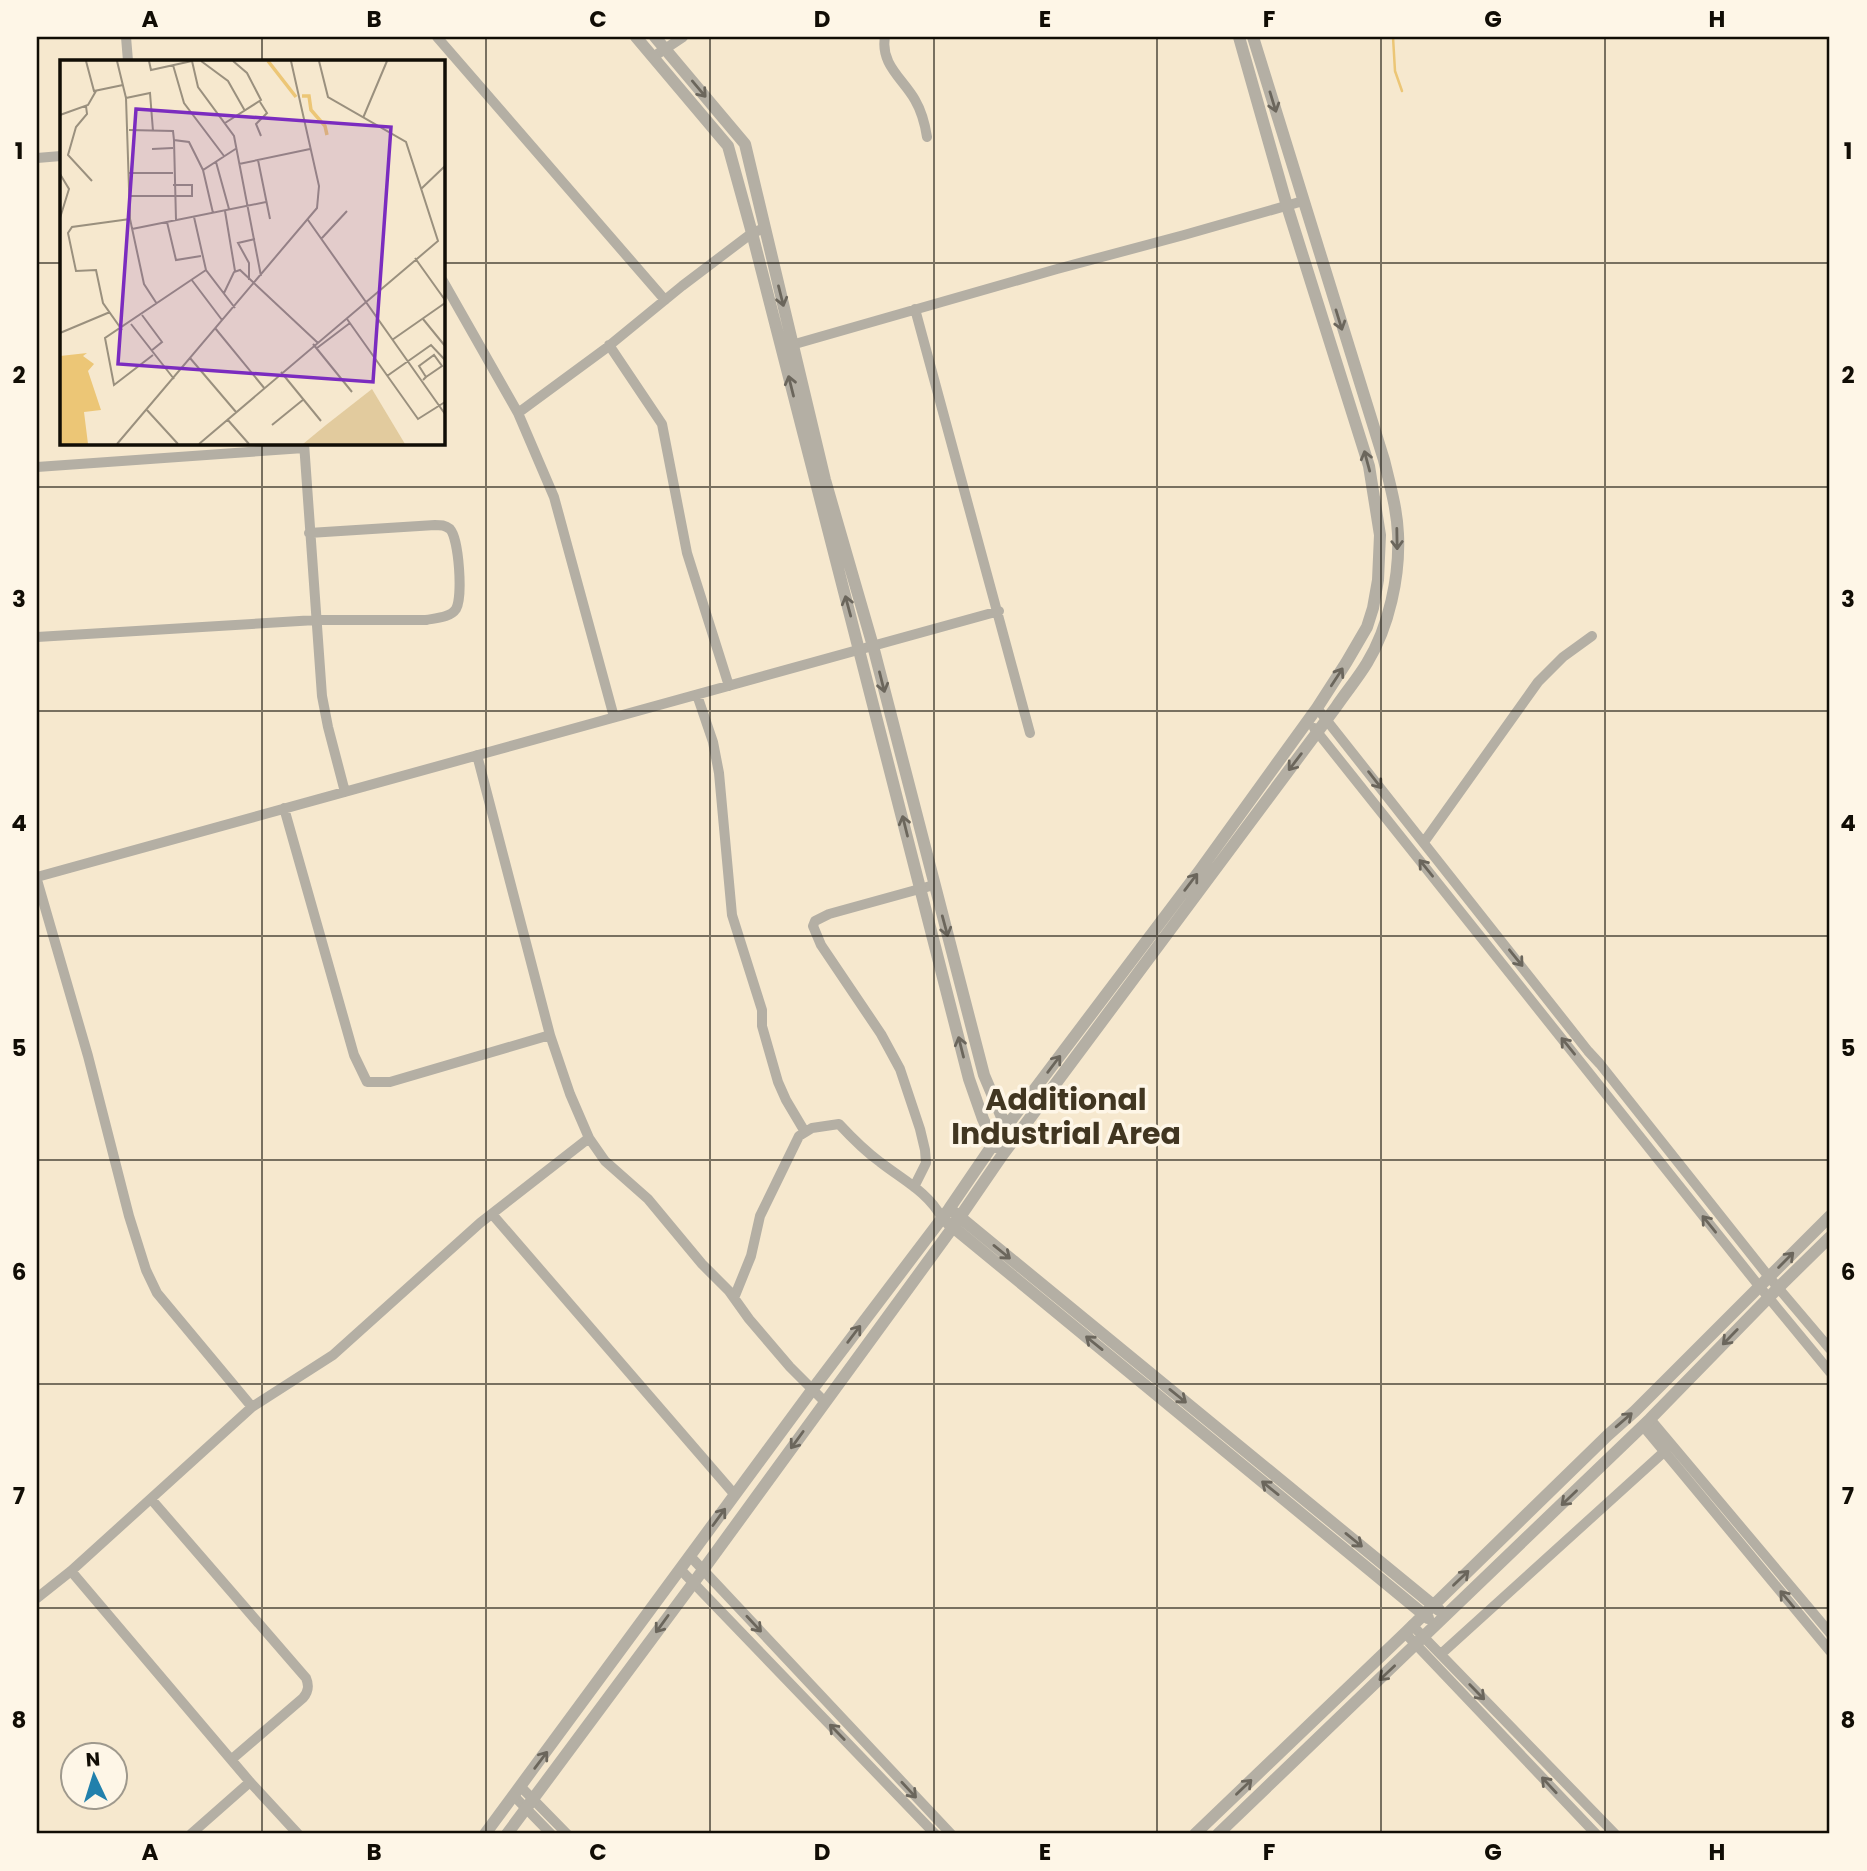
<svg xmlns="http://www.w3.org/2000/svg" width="1867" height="1871" viewBox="0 0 1867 1871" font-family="Poppins,sans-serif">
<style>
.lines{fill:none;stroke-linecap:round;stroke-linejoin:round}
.stream{stroke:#ecc676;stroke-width:2.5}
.minor{stroke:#b4afa4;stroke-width:10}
.tertiary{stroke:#b4afa4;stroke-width:12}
.oneway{stroke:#6b665c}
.grid{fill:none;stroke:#110d05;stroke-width:2;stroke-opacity:0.55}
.labels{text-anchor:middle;stroke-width:7;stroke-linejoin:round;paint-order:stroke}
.district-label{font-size:30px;font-weight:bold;fill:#413621;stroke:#fef6e7}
.inset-river{fill:none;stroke:#ecc676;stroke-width:3.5}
.inset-road{fill:none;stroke:#9a907e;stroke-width:2}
.view{fill:#7b2cbf;fill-opacity:0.15;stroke:#7b2cbf;stroke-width:3.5}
.inset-edge{fill:none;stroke:#110d05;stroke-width:3.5}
.neatline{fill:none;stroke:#110d05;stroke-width:2.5}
.grid-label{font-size:23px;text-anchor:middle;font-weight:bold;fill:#110d05}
</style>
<rect width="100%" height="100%" fill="#f6e8ce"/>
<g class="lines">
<path class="stream" d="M1393,37L1395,71L1402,91"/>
<path class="minor" d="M126,37L128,61
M437,37L665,300
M885,37C880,64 903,79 915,100C922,112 925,124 927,137
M653,57L683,37
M37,158L61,156
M443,281L518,413L605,349L682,286L752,233L765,228
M915,309L1030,733
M609,345L662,424L687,553L729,686
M788,346L1057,269L1184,235L1303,201
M518,413L554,497L614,717
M304,443L322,696L328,727L345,792
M37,467L304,448
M37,637L316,620H426C435,618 450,618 456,609C463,597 459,539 450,529C445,525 441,525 435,525L309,533
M697,695L713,742L719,773L732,915L762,1010V1026L778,1082L786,1100L805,1132
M1317,708L1588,1051L1600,1064L1769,1277L1830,1349
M1314,728L1759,1286L1830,1372
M477,755L550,1035L570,1094L589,1138L605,1161L648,1199L702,1264L729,1291L749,1319L790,1367L825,1402
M284,808L354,1055L367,1082H390L550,1035
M1424,842L1538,682L1563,657L1592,636
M37,877L999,611
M37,880L88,1056L129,1216L146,1270L157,1293L252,1407
M914,1187L926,1163L925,1150L920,1129L900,1069L881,1034L821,945L813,926L815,921L829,914L934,885
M492,1214L735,1495
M734,1298L751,1256L760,1216L799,1136L812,1128L839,1124C852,1138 865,1151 880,1162C903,1180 928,1192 942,1218
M1650,1419L1830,1633
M1643,1426L1830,1651
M151,1499L306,1678C309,1685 309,1691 303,1698L232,1759
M690,1556L951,1834
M680,1569L935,1834
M71,1571L250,1782L298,1834
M37,1598L71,1571L252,1407L333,1355L480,1223L589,1138
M1412,1625L1615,1834
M1405,1633L1596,1834
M1441,1654L1665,1451
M521,1787L567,1834
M514,1796L551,1834
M191,1834L250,1782"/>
<path class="tertiary" d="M636,37L728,146L752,233L969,1079L983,1119L996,1147
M655,37L745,144L825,480L873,646L984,1075L1009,1134
M955,1213L1439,1610
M948,1223L1428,1618
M485,1834L812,1390L949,1209L994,1143L1200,870L1317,708L1346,663L1367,627L1373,608L1378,580L1380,535L1369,466L1287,206L1239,37
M507,1834L703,1570L953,1227L1001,1157L1336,707C1346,692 1358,678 1367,663C1389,627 1400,576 1398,534C1397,509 1390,485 1384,460L1253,37
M1195,1834L1405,1633L1608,1435L1635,1411L1830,1216
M1218,1834L1650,1419L1779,1287L1830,1237"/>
</g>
<defs><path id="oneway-shaft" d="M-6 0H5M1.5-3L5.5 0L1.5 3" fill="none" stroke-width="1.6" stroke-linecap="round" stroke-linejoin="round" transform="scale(1.75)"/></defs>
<g class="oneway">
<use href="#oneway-shaft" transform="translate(699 89) rotate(50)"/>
<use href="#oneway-shaft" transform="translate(1273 102) rotate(73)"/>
<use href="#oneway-shaft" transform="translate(781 296) rotate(76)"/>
<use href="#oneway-shaft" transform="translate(1339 320) rotate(73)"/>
<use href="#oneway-shaft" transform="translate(791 386) rotate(-104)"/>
<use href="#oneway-shaft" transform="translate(1367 461) rotate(-105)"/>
<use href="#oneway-shaft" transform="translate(1397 539) rotate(89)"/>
<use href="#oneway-shaft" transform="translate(848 606) rotate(-105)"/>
<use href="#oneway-shaft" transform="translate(1337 677) rotate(-57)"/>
<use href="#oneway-shaft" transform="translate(882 682) rotate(76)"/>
<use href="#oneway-shaft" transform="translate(1295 762) rotate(127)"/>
<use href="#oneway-shaft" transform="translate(1375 780) rotate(52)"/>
<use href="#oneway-shaft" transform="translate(905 826) rotate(-104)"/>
<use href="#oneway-shaft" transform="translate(1426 868) rotate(-129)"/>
<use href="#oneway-shaft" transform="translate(1191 882) rotate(-53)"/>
<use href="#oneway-shaft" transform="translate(945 926) rotate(75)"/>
<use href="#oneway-shaft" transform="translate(1516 958) rotate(51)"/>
<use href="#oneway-shaft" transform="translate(1568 1046) rotate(-129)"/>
<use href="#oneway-shaft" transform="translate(961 1047) rotate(-104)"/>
<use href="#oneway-shaft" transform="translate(1054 1064) rotate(-53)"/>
<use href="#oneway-shaft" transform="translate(1709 1224) rotate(-129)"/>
<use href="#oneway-shaft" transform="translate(1002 1252) rotate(39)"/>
<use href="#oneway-shaft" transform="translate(1786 1260) rotate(-45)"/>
<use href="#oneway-shaft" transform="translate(854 1334) rotate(-53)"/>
<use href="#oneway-shaft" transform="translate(1730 1337) rotate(134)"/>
<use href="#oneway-shaft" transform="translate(1094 1343) rotate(-141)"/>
<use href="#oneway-shaft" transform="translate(1178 1396) rotate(39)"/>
<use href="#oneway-shaft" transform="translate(1624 1420) rotate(-41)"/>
<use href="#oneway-shaft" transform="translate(797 1440) rotate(126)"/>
<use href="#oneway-shaft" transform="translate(1270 1488) rotate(-141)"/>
<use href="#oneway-shaft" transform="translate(1569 1498) rotate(136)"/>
<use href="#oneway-shaft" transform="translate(719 1517) rotate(-54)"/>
<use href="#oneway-shaft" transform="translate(1354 1540) rotate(39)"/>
<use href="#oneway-shaft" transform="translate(1461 1578) rotate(-44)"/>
<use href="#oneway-shaft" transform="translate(1787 1599) rotate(-130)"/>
<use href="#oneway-shaft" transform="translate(662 1624) rotate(126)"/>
<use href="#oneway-shaft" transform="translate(754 1624) rotate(47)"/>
<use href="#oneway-shaft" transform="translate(1387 1673) rotate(137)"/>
<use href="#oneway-shaft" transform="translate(1477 1692) rotate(46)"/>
<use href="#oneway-shaft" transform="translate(837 1732) rotate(-134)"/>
<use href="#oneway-shaft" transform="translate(541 1760) rotate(-53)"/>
<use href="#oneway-shaft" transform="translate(1549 1785) rotate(-133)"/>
<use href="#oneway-shaft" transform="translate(1244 1787) rotate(-44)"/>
<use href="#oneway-shaft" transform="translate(909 1790) rotate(47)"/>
</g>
<path class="grid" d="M262,37V61M486,37V1834M710,37V1834M934,37V1834M1157,37V1834M1381,37V1834M1605,37V1834M37,263H61M443,263H1830M262,443V1834M37,487H1830M37,711H1830M37,936H1830M37,1160H1830M37,1384H1830M37,1608H1830"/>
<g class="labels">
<g class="district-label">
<text x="1066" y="1110">Additional<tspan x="1066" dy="34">Industrial Area</tspan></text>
</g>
</g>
<g transform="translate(60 60)">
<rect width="385" height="385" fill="#f6e8ce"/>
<path d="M312,329L345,384H243L266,365Z" fill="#e2cb9e"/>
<path d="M27,293L23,296L34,304L28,311L41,350L24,352L28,384H0V296Z" fill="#ecc676"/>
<path class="inset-river" d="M208,1L236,37M242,36H249L251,50L265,66L267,75"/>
<path class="inset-road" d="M26,1L34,31L63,25M57,1L66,38L70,159L84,224L97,244M89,1L91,10L132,1M132,1L138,27L174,76L201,216M141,1L168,21L185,51M113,5L124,43L164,96M66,38L90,33L93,71M200,42L207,53L196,64L201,76M26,46L27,54L16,67L8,95L32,121M0,55L28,45L36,31M303,58L327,1M165,63L201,40L187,13L173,1M69,70L113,71L114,80L129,82L143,110L177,88M114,80L116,160M92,89L113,88M198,100L210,159M156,102L169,149M179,104L250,89M143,110L153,153M69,113H113M0,114L9,129L0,158M361,129L385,106M69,136H132V125H113M165,151L175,211M134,157L146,210L175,248M248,160L385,354M107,162L116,200L141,196M72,169L206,142M262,178L287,151M355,198L385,240M131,219L162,260M189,220V203L178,183L195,179M164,233L174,212L180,210L258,283M82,255L102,282L91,291M287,259L358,359L385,342M363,259L385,286M71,264L114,319M155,268L205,329M62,270L43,243L36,210L16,211L8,173L12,167L70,159M0,273L50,252M332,280L385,243M253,284L292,332M257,288L290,263M93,295L54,325L45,278L146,210M130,298L176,352M221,312L261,361M327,316L371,285L385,300M363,320L366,317L359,306L374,295L382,306L366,317M86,349L118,384M167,359L189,384M212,365L244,339M57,384L257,148L259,126L231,1M139,384L378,181L346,82L268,37L259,1"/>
<path class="view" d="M76,49L331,67L313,322L58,304Z"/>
<rect width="385" height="385" class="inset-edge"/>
</g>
<rect width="1867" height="1871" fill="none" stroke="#fef6e7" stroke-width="77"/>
<g transform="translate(94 1776) rotate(356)"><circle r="33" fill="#fef6e7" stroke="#9f998d" stroke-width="2"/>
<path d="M0-5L12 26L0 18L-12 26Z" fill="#2180ac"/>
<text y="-10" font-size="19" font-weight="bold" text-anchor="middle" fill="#110d05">N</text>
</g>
<rect x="38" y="38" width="1790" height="1794" class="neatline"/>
<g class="grid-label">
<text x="150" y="27">A</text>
<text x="374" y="27">B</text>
<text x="598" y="27">C</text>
<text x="822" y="27">D</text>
<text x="1045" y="27">E</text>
<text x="1269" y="27">F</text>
<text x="1493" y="27">G</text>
<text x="1717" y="27">H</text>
<text x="19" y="159">1</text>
<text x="1848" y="159">1</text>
<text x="19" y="383">2</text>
<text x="1848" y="383">2</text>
<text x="19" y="607">3</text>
<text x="1848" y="607">3</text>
<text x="19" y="831">4</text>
<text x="1848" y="831">4</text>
<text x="19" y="1056">5</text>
<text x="1848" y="1056">5</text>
<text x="19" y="1280">6</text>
<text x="1848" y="1280">6</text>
<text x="19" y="1504">7</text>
<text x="1848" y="1504">7</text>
<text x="19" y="1728">8</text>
<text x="1848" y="1728">8</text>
<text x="150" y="1860">A</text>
<text x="374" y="1860">B</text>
<text x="598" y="1860">C</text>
<text x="822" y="1860">D</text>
<text x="1045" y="1860">E</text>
<text x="1269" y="1860">F</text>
<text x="1493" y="1860">G</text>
<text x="1717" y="1860">H</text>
</g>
</svg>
